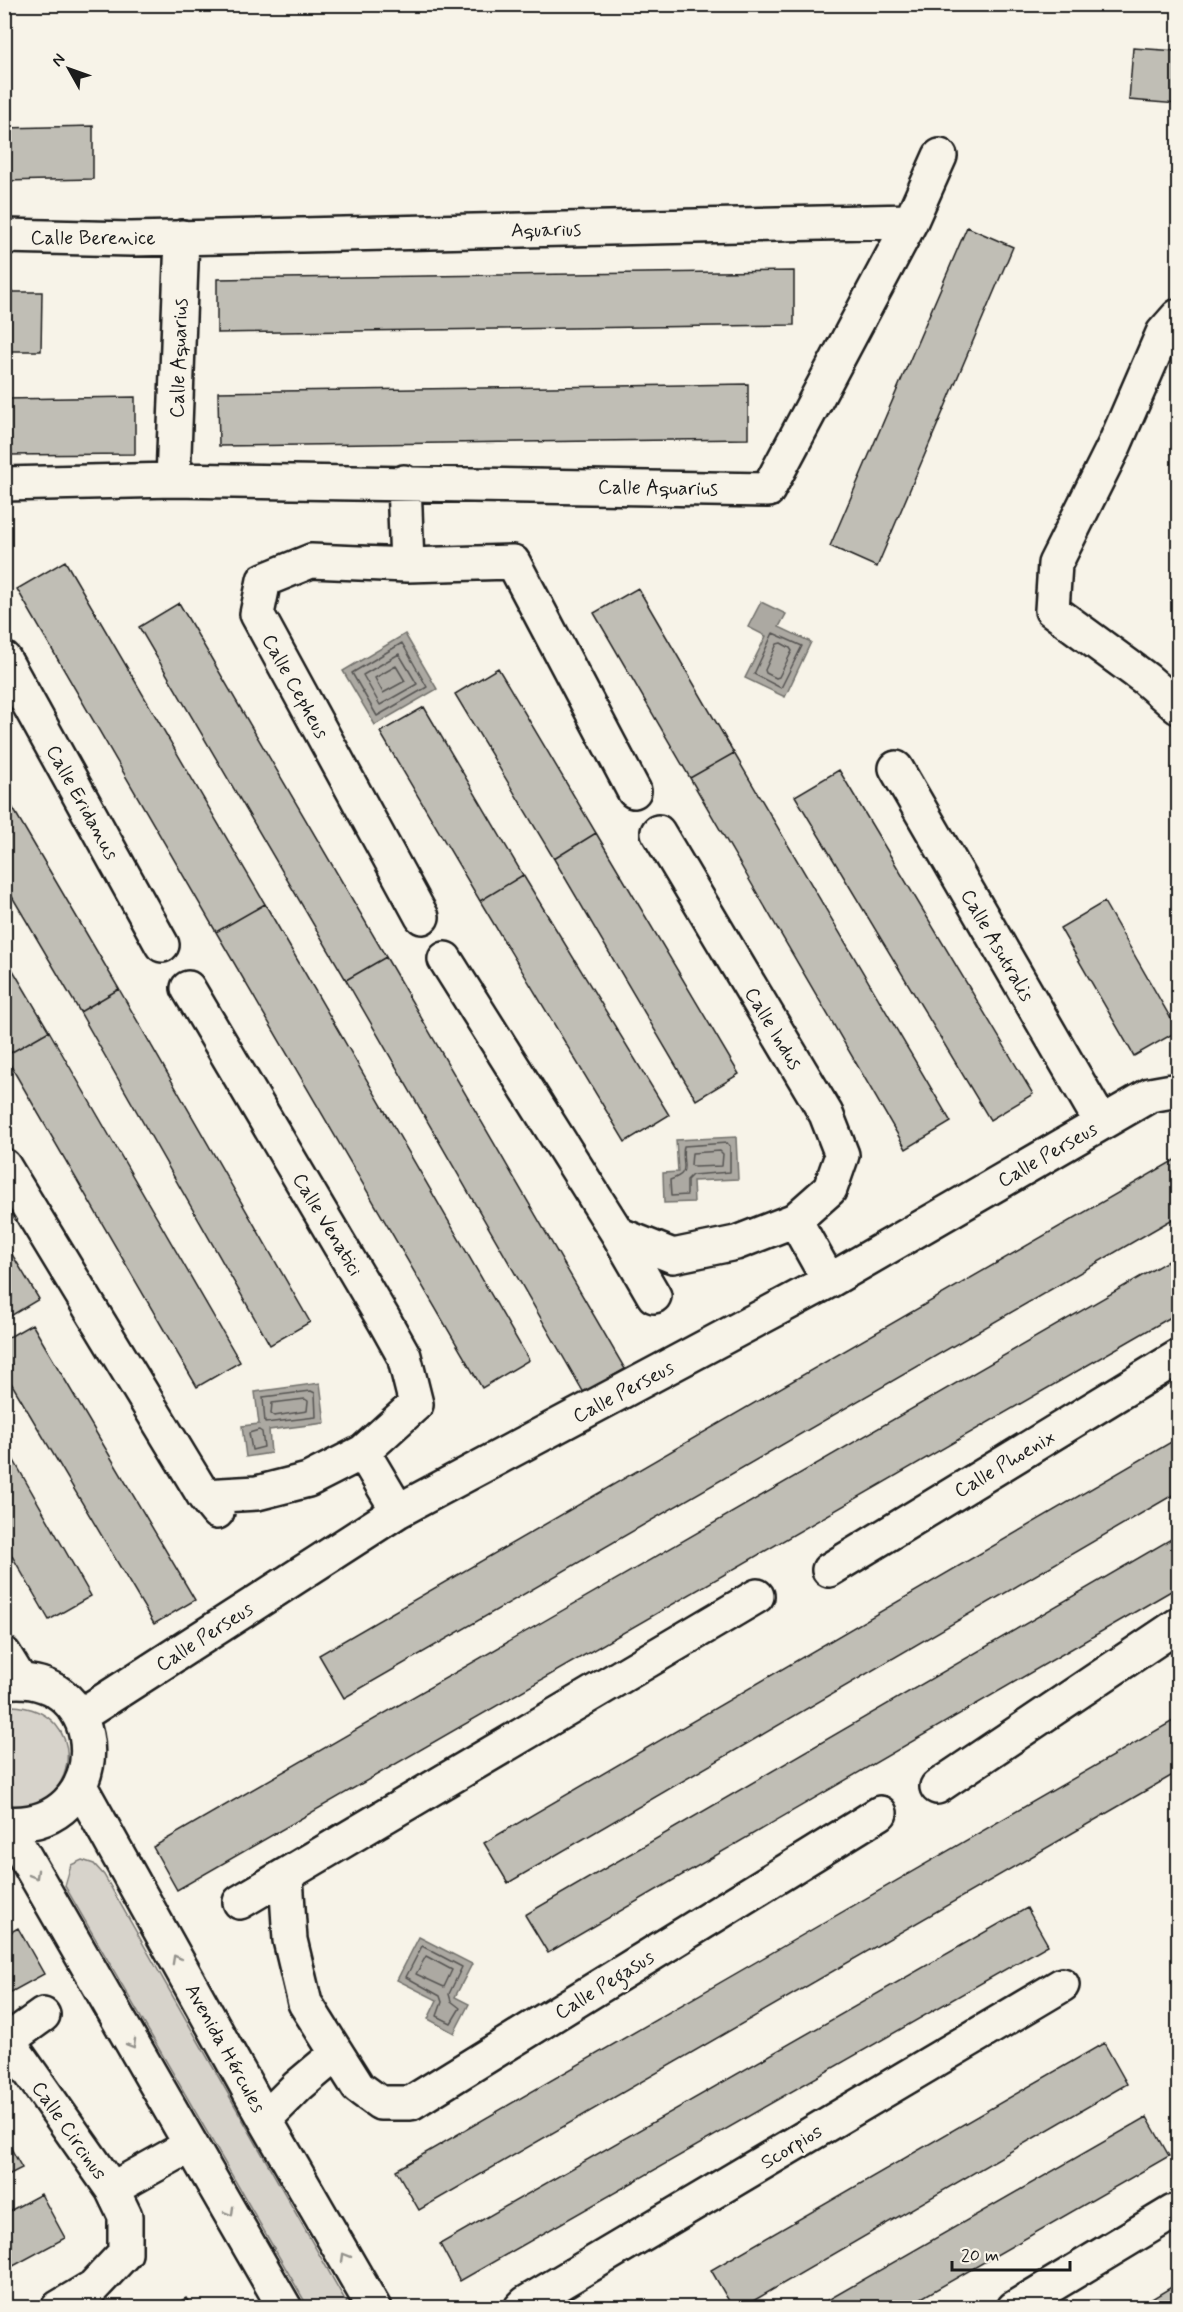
<svg xmlns="http://www.w3.org/2000/svg" width="1183" height="2312" viewBox="0 0 1183 2312" font-family="Mynerve,sans-serif">
<style>
.green{fill:#d7d3cb;stroke:#7a7874;stroke-width:1.5}
.water{fill:#aca9a2;stroke:#72716c;stroke-width:1.5}
.lines{fill:none;stroke-linecap:round;stroke-linejoin:round}
.shore{stroke:#565452;stroke-width:1.5}
.building{fill:#c0beb5;stroke:#1c1c1c;stroke-width:1.5}
.minor-casing{stroke:#1c1c1c;stroke-width:38}
.minor{stroke:#f7f3e8;stroke-width:33}
.oneway{stroke:#94928c}
.labels{text-anchor:middle;stroke-width:5;stroke-linejoin:round;paint-order:stroke}
.street-label{font-size:20px;fill:#1c1c1c;stroke:#f7f3e8}
</style>
<rect width="100%" height="100%" fill="#f7f3e8"/>
<filter id="ink" filterUnits="userSpaceOnUse"><feTurbulence type="fractalNoise" baseFrequency=".0167" numOctaves="2"/><feDisplacementMap in="SourceGraphic" scale="12" xChannelSelector="R" yChannelSelector="G"/><feConvolveMatrix kernelMatrix="1 2 1 2 8 2 1 2 1" color-interpolation-filters="sRGB"/></filter>
<g filter="url(#ink)">
<path class="green" d="M12,1706C94,1710 79,1818 5,1805L4,1708Z
M82,1860L94,1864L104,1875L349,2307H308L65,1886L71,1865Z"/>
<path class="water" d="M761,602L786,614L779,627L811,642L785,697L745,678L766,636L748,627Z
M405,634L437,689L375,725L343,671Z
M736,1137L738,1179L693,1181L694,1202L664,1203L663,1173L678,1172L676,1140Z
M320,1383L325,1423L269,1430L271,1453L246,1457L242,1426L259,1424L255,1392Z
M419,1937L472,1964L455,1997L469,2004L454,2033L428,2019L437,2000L397,1980Z"/>
<g class="lines">
<path class="shore" d="M773,633L802,646L781,688L754,674Z
M402,643L427,687L377,716L352,673Z
M781,643L790,648L792,651L779,677L776,678L766,673L765,670L777,644Z
M399,654L417,684L380,705L363,675Z
M396,666L405,681L383,693L375,678Z
M727,1143L730,1146V1172L692,1175L687,1180V1195L671,1196L670,1180C693,1172 680,1165 684,1146Z
M720,1151L723,1154L722,1166L694,1167L691,1165L692,1153Z
M311,1391L315,1393L316,1417L265,1423L263,1397Z
M305,1399L308,1401L307,1411L274,1416L271,1414L272,1403Z
M259,1430L262,1432L264,1447L252,1450L249,1433Z
M422,1946L462,1967L449,1994L451,2001L460,2008L451,2023L437,2016L442,2002L440,1996L406,1977Z
M426,1956L452,1970L444,1987L416,1974Z"/>
</g>
<path class="building" d="M1133,48L1178,51V104L1129,100Z
M93,126V179L4,181V128Z
M967,227L1013,247L877,567L830,546Z
M794,271V325L217,333V279Z
M4,292H42L41,351H4Z
M748,384V439L219,446L218,392Z
M135,397V454L4,455V399Z
M65,561L265,904L216,932L17,589Z
M638,588L734,753L690,778L594,613Z
M179,603L386,957L346,980L139,627Z
M498,668L596,833L554,859L455,694Z
M424,707L523,875L480,901L380,732Z
M734,753L951,1122L906,1149L690,778Z
M839,770L1033,1094L990,1120L795,796Z
M4,793L119,989L80,1012L4,883Z
M596,833L739,1074L696,1100L554,859Z
M523,875L669,1115L625,1142L480,901Z
M1104,902L1178,1031L1134,1056L1060,928Z
M265,904L529,1360L482,1388L216,932Z
M4,955L49,1031L5,1056H4Z
M386,957L625,1369L584,1393L346,980Z
M119,989L310,1322L270,1345L80,1012Z
M49,1031L240,1362L197,1387L5,1056Z
M1178,1158V1216L344,1698L319,1655Z
M10,1251L39,1299L4,1320V1254Z
M1178,1255V1313L177,1890L153,1847Z
M32,1324L195,1600L154,1624L4,1371V1340Z
M1178,1438V1492L508,1883L484,1843Z
M4,1443L91,1596L49,1620L4,1542Z
M1178,1535V1587L548,1953L525,1915Z
M1178,1718V1772L419,2210L396,2170Z
M1027,1908L1048,1945L460,2281L440,2244Z
M18,1928L44,1974L4,1996V1936Z
M1104,2043L1127,2084L741,2308H733L711,2270Z
M1147,2117L1169,2156L904,2308H814Z
M4,2136L22,2168L4,2177Z
M41,2194L65,2238L4,2271V2214Z
M1178,2283V2308H1137Z
M186,2298L192,2308H169Z"/>
<g class="lines">
<g class="minor-casing">
<path id="minor" d="M4,236L131,239L911,221
M1178,316L1163,333L1114,446L1055,564L1052,610L1146,679L1178,707
M173,480L182,237
M404,482L407,565
M4,484L173,480L768,490L911,221L940,156
M4,659L162,945
M896,768L1101,1122
M422,917L257,614L264,580L311,561L407,565L513,562L634,791
M445,959L618,1234L654,1296
M188,988L384,1320L404,1356L416,1404L363,1452L308,1480L257,1493L204,1496
M4,1166L204,1496L217,1512
M795,1220L829,1281
M618,1234L673,1256L736,1243L795,1220L830,1189L842,1155L826,1114L658,832
M363,1452L398,1511
M829,1570L1178,1357
M4,1654L20,1680
M4,1682C115,1667 116,1834 4,1823
M80,1716L398,1511L829,1281L1150,1095L1178,1090
M80,1786L265,2119L374,2308
M937,1787L1178,1625
M6,1824L285,2308
M286,1877L290,1940L305,2003L358,2087L380,2103H411L880,1813
M240,1902L757,1596
M8,2041L112,2189L125,2216V2253L93,2287L58,2308
M4,2043L43,2015
M265,2119L298,2086L336,2054
M112,2189L191,2145
M521,2308L526,2303L1062,1985
M1014,2308L1173,2212"/>
</g>
<use href="#minor" class="minor"/>
</g>
<defs><path id="oneway-chevron" d="M-2-3.5L2.5 0L-2 3.5" fill="none" stroke-width="1.6" stroke-linecap="round" stroke-linejoin="round" transform="scale(1.5)"/></defs>
<g class="oneway">
<use href="#oneway-chevron" transform="translate(35 1875) rotate(60)"/>
<use href="#oneway-chevron" transform="translate(176 1959) rotate(-119)"/>
<use href="#oneway-chevron" transform="translate(132 2044) rotate(60)"/>
<use href="#oneway-chevron" transform="translate(230 2212) rotate(60)"/>
<use href="#oneway-chevron" transform="translate(345 2257) rotate(-120)"/>
</g>
</g>
<g class="labels">
<g class="street-label">
<text transform="translate(546 229) rotate(-1)" y="7">Aquarius</text>
<text x="93" y="244">Calle Berenice</text>
<text transform="translate(178 358) rotate(-88)" y="7">Calle Aquarius</text>
<text transform="translate(658 487) rotate(1)" y="7">Calle Aquarius</text>
<text transform="translate(296 686) rotate(61)" y="7">Calle Cepheus</text>
<text transform="translate(83 802) rotate(61)" y="7">Calle Eridanus</text>
<text transform="translate(998 945) rotate(60)" y="7">Calle Asutralis</text>
<text transform="translate(774 1028) rotate(59)" y="7">Calle Indus</text>
<text transform="translate(1047 1154) rotate(-30)" y="7">Calle Perseus</text>
<text transform="translate(328 1224) rotate(59)" y="7">Calle Venatici</text>
<text transform="translate(623 1391) rotate(-28)" y="7">Calle Perseus</text>
<text transform="translate(1004 1463) rotate(-31)" y="7">Calle Phoenix</text>
<text transform="translate(204 1636) rotate(-33)" y="7">Calle Perseus</text>
<text transform="translate(604 1984) rotate(-32)" y="7">Calle Pegasus</text>
<text transform="translate(226 2048) rotate(61)" y="7">Avenida Hércules</text>
<text transform="translate(70 2130) rotate(55)" y="7">Calle Circinus</text>
<text transform="translate(791 2146) rotate(-31)" y="7">Scorpios</text>
</g>
</g>
<rect width="1183" height="2312" fill="none" stroke="#f7f3e8" stroke-width="24"/>
<rect x="12" y="12" width="1159" height="2288" fill="none" stroke="#1c1c1c" stroke-width="2" filter="url(#ink)"/>
<g transform="translate(69 69) rotate(310)" stroke="#f7f3e8" stroke-width="4.5" paint-order="stroke">
<path d="M0-4.5L10 22L0 15L-10 22Z" fill="#1c1c1c"/>
<text y="-9" font-size="16" font-weight="bold" text-anchor="middle" fill="#1c1c1c">N</text>
</g>
<path d="M952 2261v9h118v-9" fill="none" stroke="#1c1c1c" stroke-width="3"/>
<text x="961" y="2261" font-size="18" fill="#1c1c1c" stroke="#f7f3e8" stroke-width="4.5" paint-order="stroke">20 m</text>
</svg>
